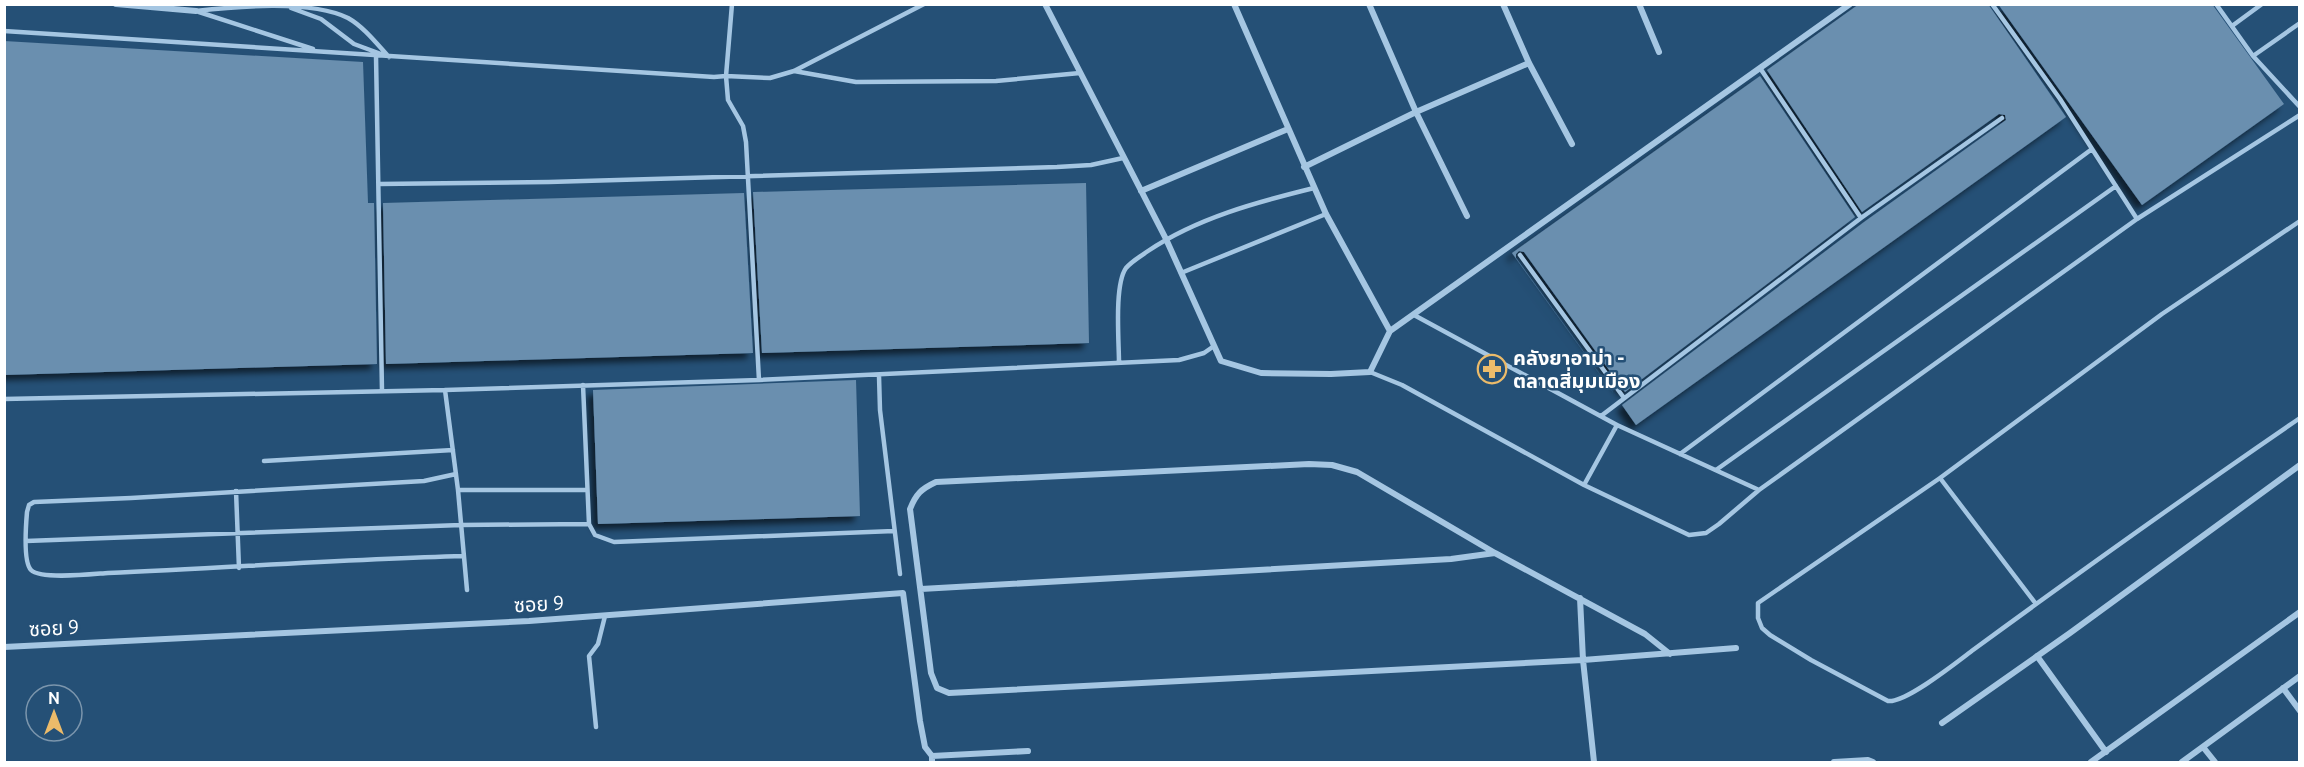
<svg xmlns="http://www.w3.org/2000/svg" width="2304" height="767" viewBox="0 0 2304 767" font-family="Ubuntu,'Noto Sans Thai',sans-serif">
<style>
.building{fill:#6a8faf;filter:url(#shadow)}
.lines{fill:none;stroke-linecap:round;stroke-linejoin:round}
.service{stroke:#a5c6e2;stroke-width:4.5}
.minor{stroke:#a5c6e2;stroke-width:6}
.labels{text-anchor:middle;stroke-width:5;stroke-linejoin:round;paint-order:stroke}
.poi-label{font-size:20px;font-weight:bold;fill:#fff;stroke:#255076;text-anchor:start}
.street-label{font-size:20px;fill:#fff;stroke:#255076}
</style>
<defs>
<filter id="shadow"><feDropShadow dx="-5.5" dy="5.5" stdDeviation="3" flood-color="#0009"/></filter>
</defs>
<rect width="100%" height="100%" fill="#255076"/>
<path class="building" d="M1859,4H1988L2066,117L1636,425L1622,405L1864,222L2006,120L2005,115L1999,114L1862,212L1767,70Z
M1998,4H2212L2284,104L2142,205Z
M4,41L363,62L368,203H374L377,364L4,375Z
M1760,76L1855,217L1625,392L1524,252L1519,251L1516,254V258L1617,398L1512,253Z
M1086,183L1089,343L762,353L753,192Z
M744,193L753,353L386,364L383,203Z
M856,380L860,516L598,524L593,390Z"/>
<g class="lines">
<path class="service" d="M1992,4L2060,99L2137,219
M2216,4L2253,56L2300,107
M291,8L321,19L354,44L381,54
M196,11C237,6 312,0 348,18C364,27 377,44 389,57
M199,12L313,49
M2232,26L2262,4
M4,31L714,77L726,76L732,4
M376,56L382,391
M2253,56L2300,23
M1760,68L1861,218
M794,71L856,82L996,81L1080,73
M379,184L549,182L1057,167L1091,165L1123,158
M2300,221L2162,314L1940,478L1758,603V618L1762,628L1770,635L1811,660L1888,701C1906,703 1957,662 1973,650C2081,571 2189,494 2300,418
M1520,255L1624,398
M1181,273L1326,214
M1414,315L1617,425L1759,490
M1119,363C1119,341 1114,285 1126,268C1132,261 1141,256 1148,251C1197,218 1257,202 1314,188
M1370,372L1402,385L1584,485L1689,535L1706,533L1719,524L1759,490L2137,219L2300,115
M879,376L880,410L900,574
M759,380L746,142L743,126L728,100L726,76L770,78L794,71L924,4
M583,385L589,524L595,535L614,542L894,531
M445,390L458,490L467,590
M4,399L445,390L759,380L1179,360L1204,353L1214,346
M1601,416L1861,218L2002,118
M1680,454L2092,149
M264,461L453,450
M1716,470L2116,186
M456,474L424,481L131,498L34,502L29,505L27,512C26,524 23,562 31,570C41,580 93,574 108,573C226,568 345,559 464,556
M1940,478L2036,604
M1584,485L1617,425
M458,490H586
M236,491L239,568
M26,541L461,525L589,524
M596,727L589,656L598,644L605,616"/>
<path class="minor" d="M116,4L196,11
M1045,4L1166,239L1221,361L1261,373L1331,374L1370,372L1390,331L1850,4
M1234,4L1326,214L1390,331
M1369,4L1416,112L1467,216
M1503,4L1529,63L1572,144
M1639,4L1659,52
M1304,167L1416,112L1529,63
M1141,191L1288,129
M921,589L1451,559L1495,553
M1580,598L1583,660L1594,762
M4,647L529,621L903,593L920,721L925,747L932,756V762
M1670,654L1645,634L1495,553L1357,472L1332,465L1309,464L936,482C921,489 916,494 910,509L931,673L937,688L949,693L1583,660L1736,648
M2037,656L2106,752
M2283,688L2300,711
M1942,723L2070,633L2300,465
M2203,747L2215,762
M932,756L1028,751
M1834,762L1868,760L1873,762
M2091,762L2300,612
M2182,762L2300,676"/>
</g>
<defs>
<g id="pharmacy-ring" transform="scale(1.5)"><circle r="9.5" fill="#255076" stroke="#ecbb6a" stroke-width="1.5"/><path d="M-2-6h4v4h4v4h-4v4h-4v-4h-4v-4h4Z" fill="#ecbb6a"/></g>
</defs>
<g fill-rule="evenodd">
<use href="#pharmacy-ring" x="1492" y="369"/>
</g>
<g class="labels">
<g class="poi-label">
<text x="1513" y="365">คลังยาอาม่า -<tspan x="1513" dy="23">ตลาดสี่มุมเมือง</tspan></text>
</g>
<g class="street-label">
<text transform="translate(539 604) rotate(-3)" y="7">ซอย 9</text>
<text transform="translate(54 628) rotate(-3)" y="7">ซอย 9</text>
</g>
</g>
<rect width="2304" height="767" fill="none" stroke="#ffffff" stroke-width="12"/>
<g transform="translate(54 713)"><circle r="28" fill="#255076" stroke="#7c96ad" stroke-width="1.5"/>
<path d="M0-4.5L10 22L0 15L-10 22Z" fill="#ecbb6a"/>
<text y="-9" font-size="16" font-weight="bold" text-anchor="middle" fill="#ffffff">N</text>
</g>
</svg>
